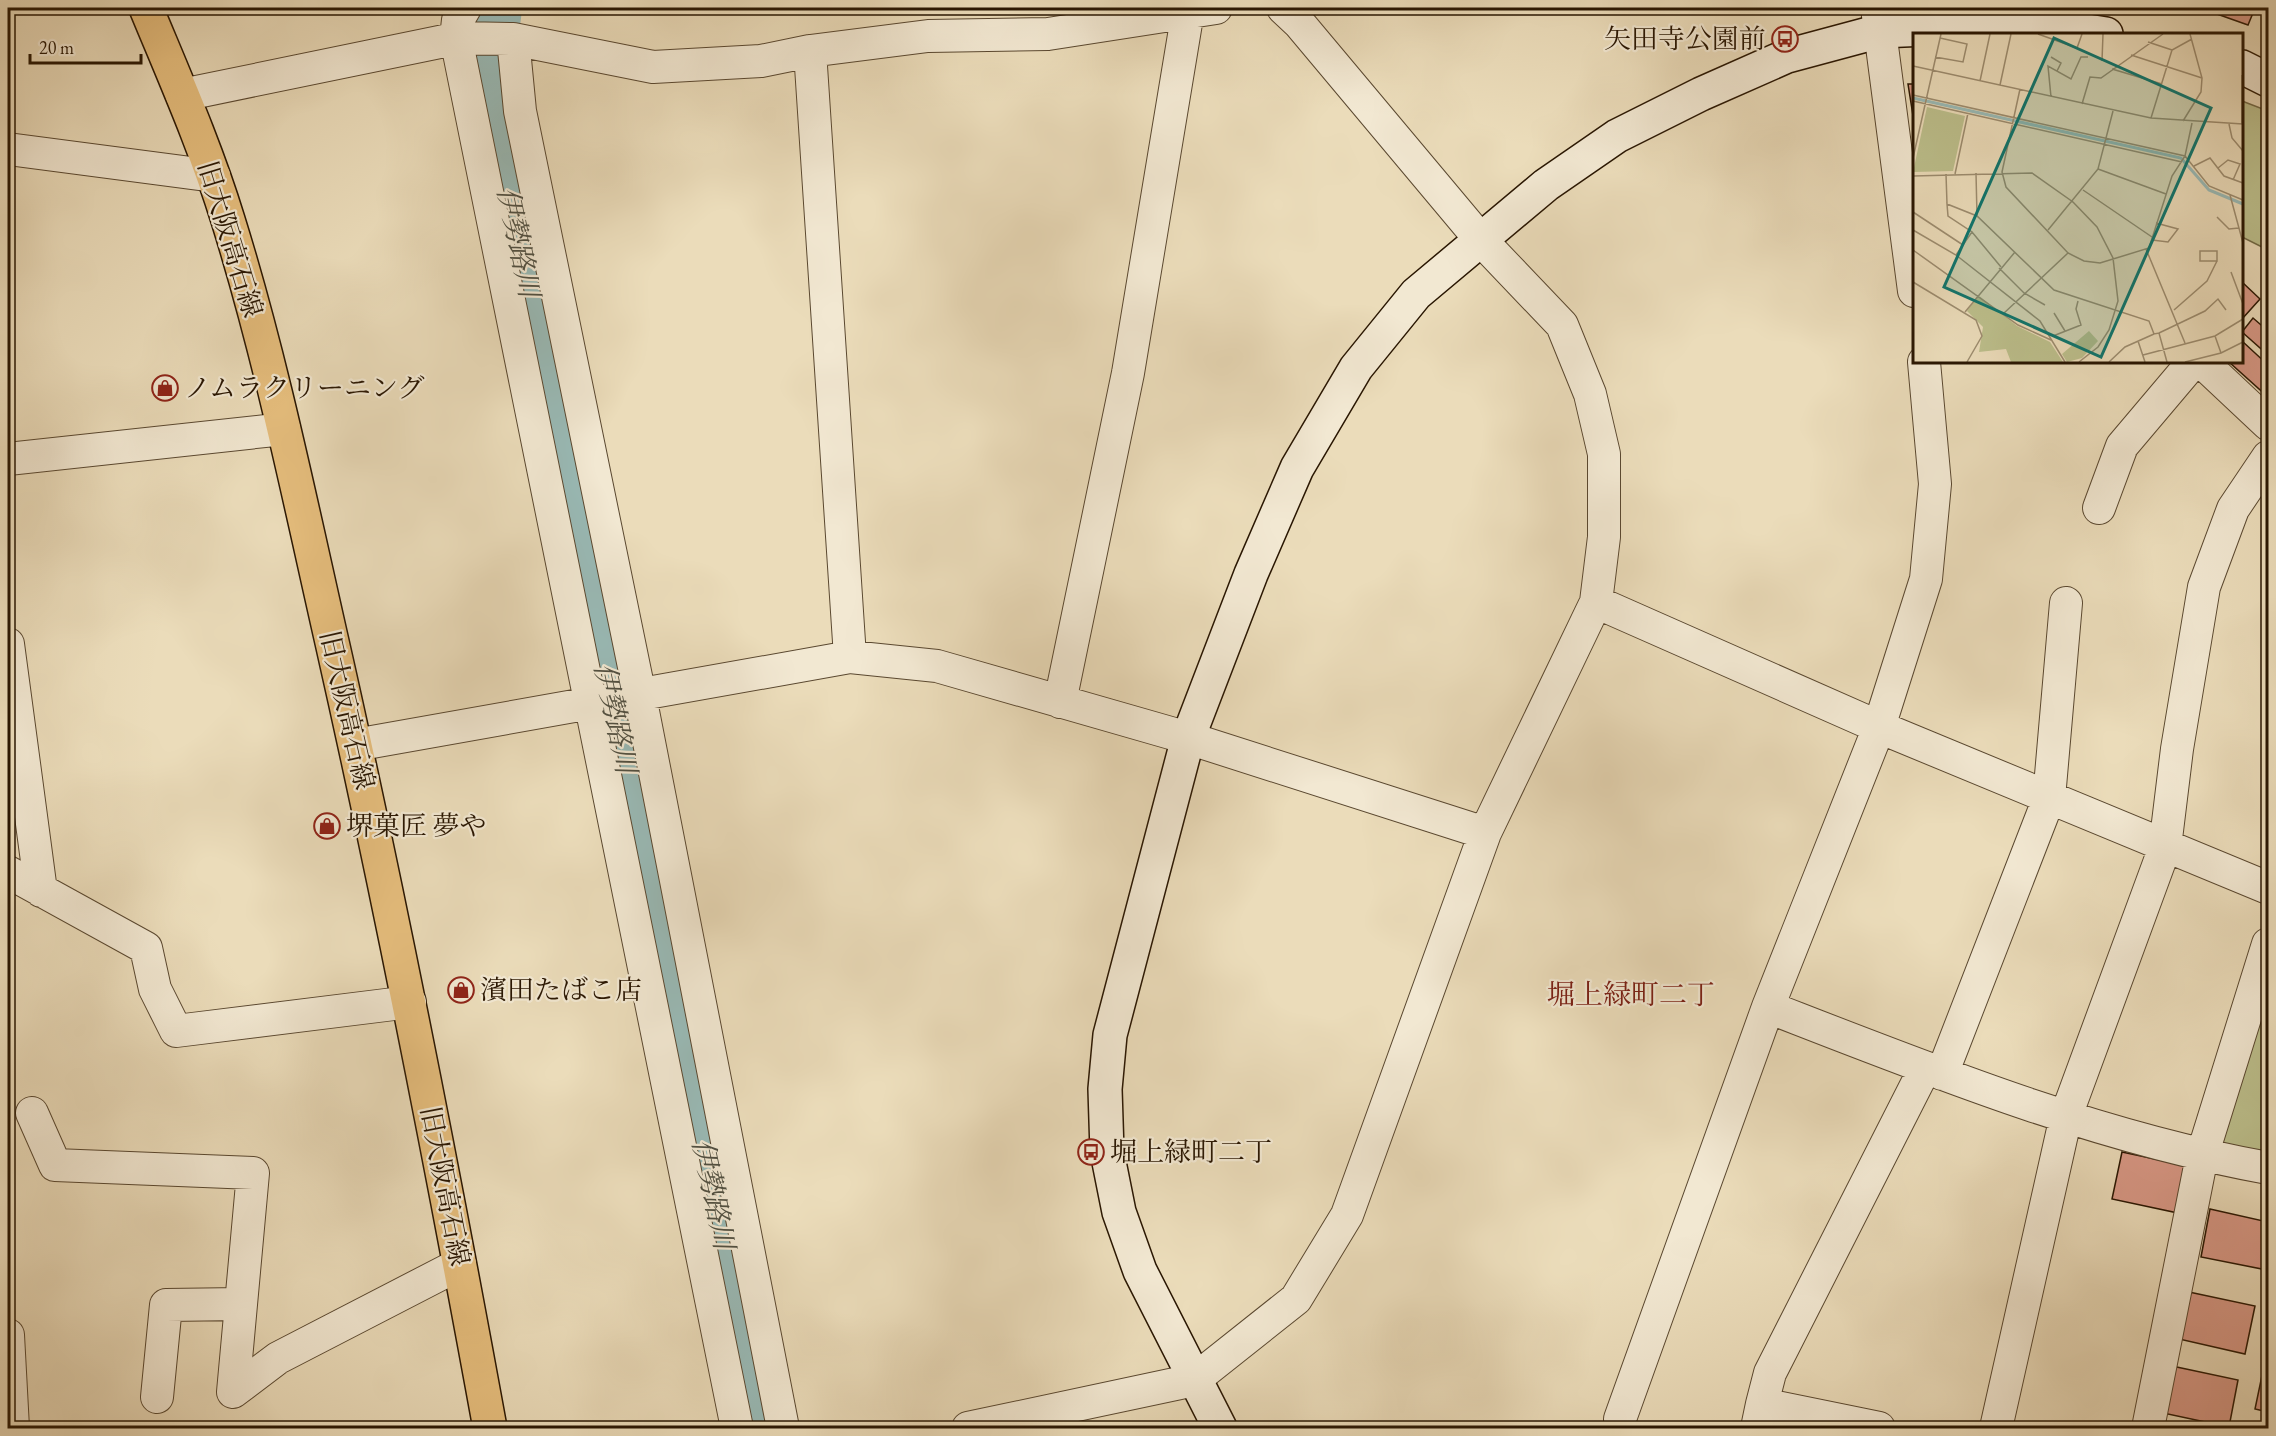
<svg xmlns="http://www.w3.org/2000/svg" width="2276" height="1436" viewBox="0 0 2276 1436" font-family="'EB Garamond','Noto Serif JP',serif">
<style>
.green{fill:#bcbf8c;stroke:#726a47;stroke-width:1.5}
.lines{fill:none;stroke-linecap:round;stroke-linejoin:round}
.river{stroke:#99bab6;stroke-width:66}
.building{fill:#d99987;stroke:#291602;stroke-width:1.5}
.street-casing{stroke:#5a4830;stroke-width:34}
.secondary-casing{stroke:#291602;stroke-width:36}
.primary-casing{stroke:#291602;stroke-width:36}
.street{stroke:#f2e8d2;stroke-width:32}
.secondary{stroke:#f2e8d2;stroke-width:33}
.primary{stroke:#e6be7d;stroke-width:33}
.labels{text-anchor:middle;stroke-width:4.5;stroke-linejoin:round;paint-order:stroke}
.poi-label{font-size:27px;fill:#291602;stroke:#f2e8d2;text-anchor:start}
.street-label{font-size:27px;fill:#291602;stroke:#f2e8d2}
.water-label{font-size:28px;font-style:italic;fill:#504f41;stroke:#f2e8d2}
.neighbourhood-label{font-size:28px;fill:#7a1f14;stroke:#f2e8d2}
.inset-river{fill:none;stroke:#99bab6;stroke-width:3}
.inset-road{fill:none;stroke:#9d8d70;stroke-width:1.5}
.view{fill:#0f766e;fill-opacity:0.15;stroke:#0f766e;stroke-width:3}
.inset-edge{fill:none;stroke:#291602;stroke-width:3}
</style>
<rect width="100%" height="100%" fill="#ebdcba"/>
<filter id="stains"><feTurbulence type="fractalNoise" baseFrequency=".00333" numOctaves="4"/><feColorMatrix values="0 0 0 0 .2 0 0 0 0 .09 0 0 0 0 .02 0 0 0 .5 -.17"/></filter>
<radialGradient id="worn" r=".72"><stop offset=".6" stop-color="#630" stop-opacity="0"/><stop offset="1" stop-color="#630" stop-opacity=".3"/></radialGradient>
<path class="green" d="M2242,101L2268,111V250L2242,237Z
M2268,997V1154L2219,1146Z"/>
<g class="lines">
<path class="river" d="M489,8L482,63L620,723L762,1428"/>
</g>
<path class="building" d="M2200,8H2255L2248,25Z
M1908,84H1914V122Z
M2242,282L2260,299L2242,319Z
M2253,318L2268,331V355L2242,332Z
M2242,341L2268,365V397L2229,362H2242Z
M2122,1152L2188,1166L2178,1213L2112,1199Z
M2210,1209L2268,1222L2267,1270L2201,1257Z
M2189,1292L2255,1306L2245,1354L2179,1339Z
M2265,1361L2268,1362V1412L2255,1409Z
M2172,1366L2238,1380L2229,1427L2163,1413Z"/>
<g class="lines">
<g class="street-casing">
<path id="street" d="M465,8L458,20L456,38L737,1428
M1877,8L1914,291
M513,39L520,111L640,696L783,1428
M810,51L850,657
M182,95L459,38L513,39L653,67L761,61L810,51L928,36L1048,34L1216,8
M8,149L214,176
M2202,362L2268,424
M8,459L284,429
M2099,508L2122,446L2193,362
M1596,602L1879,727L2268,888
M8,644L41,891
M1060,702L1128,373L1188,11
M355,745L850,657L937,666L1188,738L1485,833
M8,872L146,948L155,989L176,1031L410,1002
M1768,1007C1930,1070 2096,1137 2268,1168
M1942,1074L2049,798L2066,603
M32,1113L55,1165L253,1173L233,1392L278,1358L460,1264
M8,1335L13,1428
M157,1397L166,1305L241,1304
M1762,1404L1770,1373L1925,1068
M968,1428L1194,1380L1296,1299L1347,1215L1485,833L1596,602L1604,537V454L1590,394L1562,325L1480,239L1299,23L1283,8
M1621,1428L1620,1419L1768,1007L1879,727L1926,579L1935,484L1924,362
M1757,1428L1762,1404L1879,1428
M1996,1428L2066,1116L2165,847L2177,749L2204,587L2233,509L2268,457
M2148,1428L2202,1156L2268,944"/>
</g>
<g class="secondary-casing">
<path id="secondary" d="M2242,67L2268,80
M1220,1428L1140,1271L1119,1212L1107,1152L1105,1089L1110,1035L1188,738L1251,574L1297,468L1356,368L1416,294L1546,185L1617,136L1701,94L1787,56L1880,31L2044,24L2106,34"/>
</g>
<g class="primary-casing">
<path id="primary" d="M146,8C175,78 206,148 228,220C271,358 300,501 332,642C391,903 442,1165 490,1428"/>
</g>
<use href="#street" class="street"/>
<use href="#secondary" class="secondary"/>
<use href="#primary" class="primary"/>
</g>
<defs>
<g id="bus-ring" transform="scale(1.35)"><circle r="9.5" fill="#f2e8d2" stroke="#8f2418" stroke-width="1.5"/><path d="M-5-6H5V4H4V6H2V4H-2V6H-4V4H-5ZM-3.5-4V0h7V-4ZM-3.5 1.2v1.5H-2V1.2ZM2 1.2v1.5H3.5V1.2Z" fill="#8f2418"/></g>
<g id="shop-ring" transform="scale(1.35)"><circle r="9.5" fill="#f2e8d2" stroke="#8f2418" stroke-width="1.5"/><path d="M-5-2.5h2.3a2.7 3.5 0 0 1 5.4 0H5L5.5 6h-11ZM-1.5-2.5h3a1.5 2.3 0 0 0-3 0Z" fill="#8f2418"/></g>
</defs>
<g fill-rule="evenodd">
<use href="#bus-ring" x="1785" y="39"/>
<use href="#shop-ring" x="165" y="388"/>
<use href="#shop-ring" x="327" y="826"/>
<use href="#shop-ring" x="461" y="990"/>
<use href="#bus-ring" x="1091" y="1152"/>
</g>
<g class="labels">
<g class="poi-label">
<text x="1766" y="48" text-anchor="end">矢田寺公園前</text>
<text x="184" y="397">ノムラクリーニング</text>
<text x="346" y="835">堺菓匠 夢や</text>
<text x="480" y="999">濱田たばこ店</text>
<text x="1110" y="1161">堀上緑町二丁</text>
</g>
<g class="street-label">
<text transform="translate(230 239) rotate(73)" y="9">旧大阪高石線</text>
<text transform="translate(347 710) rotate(77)" y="9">旧大阪高石線</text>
<text transform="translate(445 1186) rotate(79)" y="9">旧大阪高石線</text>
</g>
<g class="water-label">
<text transform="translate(519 242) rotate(78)" y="10">伊勢路川</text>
<text transform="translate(616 718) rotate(78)" y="10">伊勢路川</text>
<text transform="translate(714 1194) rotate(78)" y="10">伊勢路川</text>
</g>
<g class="neighbourhood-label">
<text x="1631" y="1004">堀上緑町二丁</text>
</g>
</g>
<g transform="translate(1913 33)">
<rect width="330" height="330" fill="#ebdcba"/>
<path d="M14,74L52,83L40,138L0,139ZM65,262L104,293L137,309L150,329H98L93,316L66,319L70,294L54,278ZM176,298L185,308L169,325L154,329L149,321Z" fill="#bcbf8c"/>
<path class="inset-river" d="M0,65L268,125L296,157L330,171"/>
<path class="inset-road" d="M125,1L164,15L169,1M235,9L259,17M218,22L289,45M22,24L50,29L54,11L27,5M138,24L148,30L144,38M189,28L190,1M0,33L238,85L330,91M199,36L249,51M329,42V91M67,48L77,1M87,52L98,1M107,56L89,139L93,154L155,220L171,228L187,230L236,215L259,143L272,123L279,90M0,62L272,123L296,153L330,167M138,64L135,33L158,46L168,24H175M0,68L269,129M169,71L177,44L188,45L250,1M238,85L259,17L279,6M270,88L288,59L289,45L277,1M316,91L319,105L330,118M0,125L28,1M281,133L297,125L311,143L330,150M305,135L315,127L327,131L320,147M185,136L253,161M63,140L64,183M33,141L34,171M42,141L55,80M0,143L119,140L160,169L184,194L200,225L205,268L196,297L185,314L166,329M170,157L239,204M317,162L330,210M0,179L50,212M304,184L316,196L326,195M0,197L43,222L127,288L152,329M135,197L185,136L200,78M59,199L88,234M239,207L255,209L265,196L243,190M233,216L272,310M0,217L105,292L138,307M287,218H304V228H287ZM43,222L59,199L35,183L34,171L64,183L141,257L236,288L241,301L246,300L254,329M86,235L111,260L132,272M318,239L330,271M0,249L63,287L69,303L54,329M261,277L294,248L304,228M52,279L102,219M141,280L152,298M90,281L155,220M246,300L292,278L305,266L313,277M140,303L168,292L163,276L165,268M302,303L308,320M225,308L232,329M230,322L302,303L330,286M196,329L212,314L241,301M272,329L308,320L330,309"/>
<path class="view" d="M141,5L298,75L188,324L31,254Z"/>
<rect width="330" height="330" class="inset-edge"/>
</g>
<rect width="2276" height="1436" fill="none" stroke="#ebdcba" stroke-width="30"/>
<rect x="9" y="9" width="2258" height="1418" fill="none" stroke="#291602" stroke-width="3"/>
<rect x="15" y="15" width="2246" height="1406" fill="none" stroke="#291602" stroke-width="1.5"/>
<path d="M30 54v9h111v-9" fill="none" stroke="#291602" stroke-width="3"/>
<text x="39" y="54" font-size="18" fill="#291602" stroke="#f2e8d2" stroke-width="4.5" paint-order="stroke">20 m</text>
<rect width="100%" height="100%" filter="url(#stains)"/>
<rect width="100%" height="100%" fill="url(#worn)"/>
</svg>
